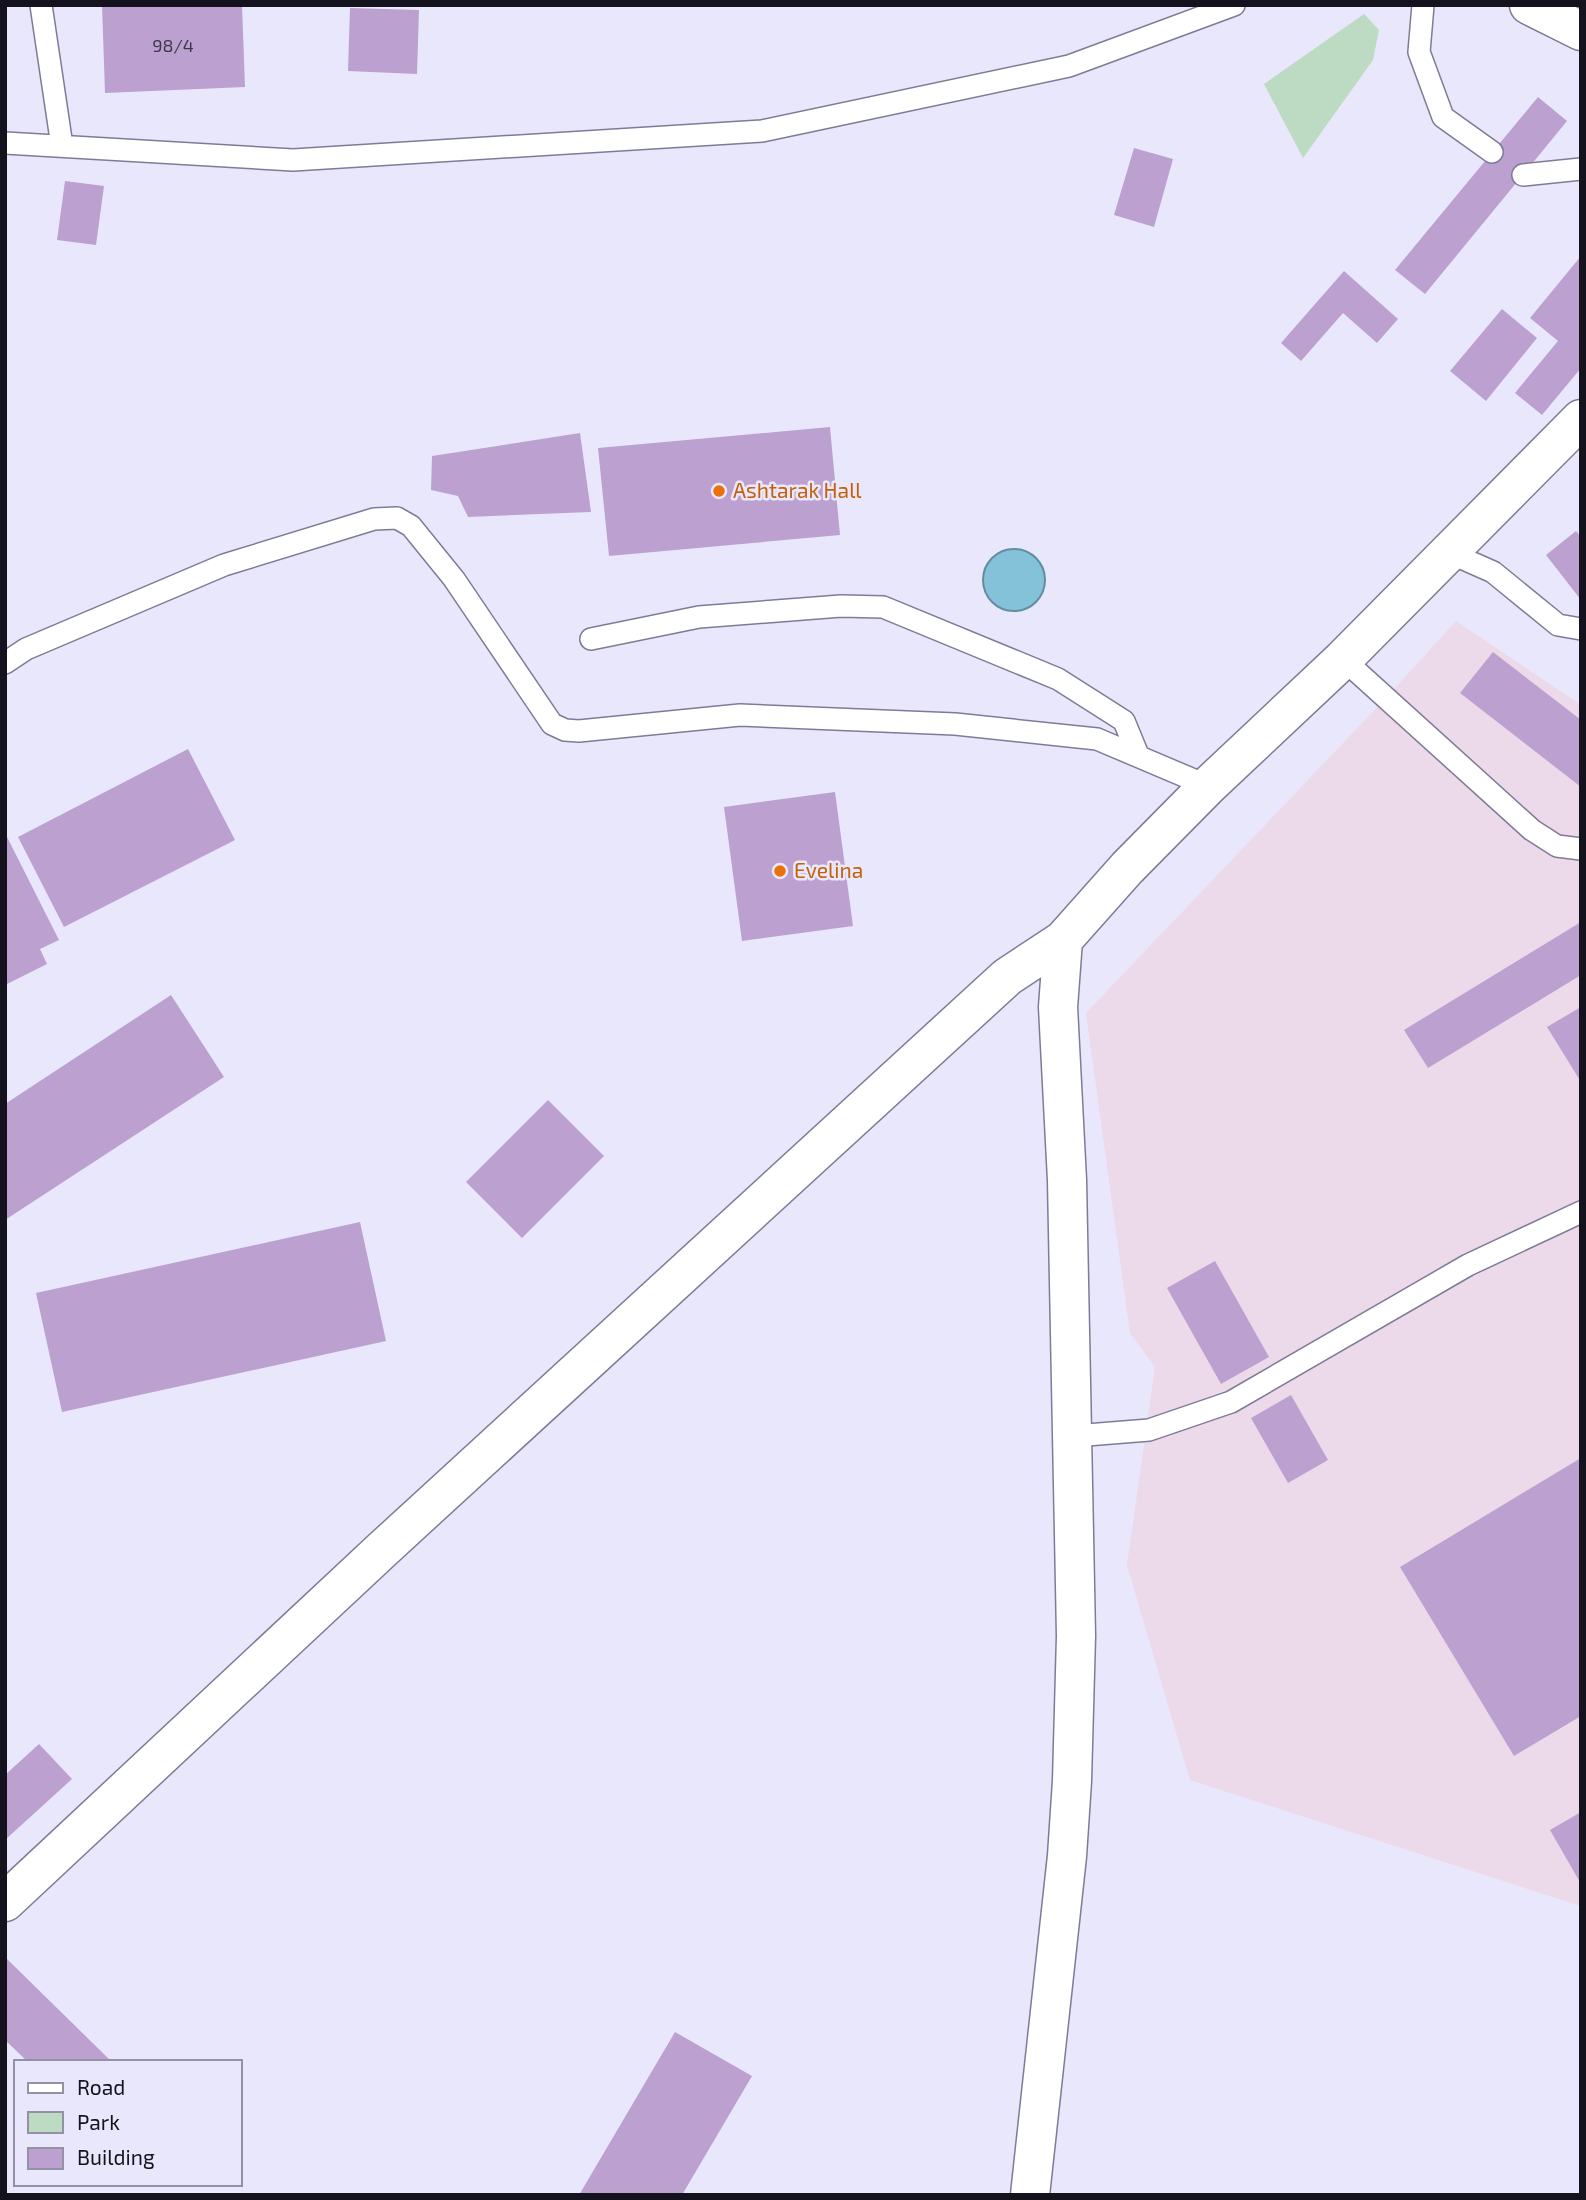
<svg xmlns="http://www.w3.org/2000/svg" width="1586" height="2200" viewBox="0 0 1586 2200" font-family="'Exo 2',sans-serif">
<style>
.industrial{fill:#ecd9e9}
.green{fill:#bddbc2}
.water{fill:#84c2da;stroke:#628da1;stroke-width:2}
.building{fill:#bca1d0}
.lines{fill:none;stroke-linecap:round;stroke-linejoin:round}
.service-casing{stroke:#7e7b97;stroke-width:24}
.minor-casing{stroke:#7e7b97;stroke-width:41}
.service{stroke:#fff;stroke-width:21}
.minor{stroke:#fff;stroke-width:38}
.food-dot{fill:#e8710a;stroke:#e9e7fb;stroke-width:2.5}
.labels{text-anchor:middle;stroke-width:5;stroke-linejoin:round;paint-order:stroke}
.number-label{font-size:18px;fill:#3e364a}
.food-label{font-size:21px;fill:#c56008;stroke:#e9e7fb;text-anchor:start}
</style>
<rect width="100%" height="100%" fill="#e9e7fb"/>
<path class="industrial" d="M1456,621L1581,705V1906L1190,1780L1127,1565L1155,1367L1130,1333L1086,1013L1385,699Z"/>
<path class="green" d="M1364,14L1379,30L1373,60L1303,158L1264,84Z"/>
<path class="water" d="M983 580a31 31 0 1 1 62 0a31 31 0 1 1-62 0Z"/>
<path class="building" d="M102,5H242L245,87L105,93Z
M350,8L419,10L417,74L348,71Z
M1538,97L1567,121L1425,294L1395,270Z
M1134,148L1173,159L1154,227L1114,215Z
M65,181L104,186L96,245L57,240Z
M1581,256V368L1542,415L1515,393L1558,341L1530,318Z
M1344,271L1398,319L1377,343L1343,313L1301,361L1281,343Z
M1502,309L1537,338L1486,401L1450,371Z
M830,427L840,535L609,556L598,448Z
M580,433L591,512L468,517L458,496L431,490L432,456Z
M1576,531L1581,537V600L1546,555Z
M1493,652L1581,720V787L1460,693Z
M188,749L235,840L64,927L18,837Z
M835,792L853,926L742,941L724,807Z
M5,833L59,940L40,949L47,964L5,985Z
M1581,922V975L1428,1068L1404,1030Z
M171,995L224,1077L5,1220V1104Z
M1581,1007V1082L1547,1027Z
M548,1100L604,1156L522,1238L466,1182Z
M360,1222L386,1341L62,1412L36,1293Z
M1215,1261L1269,1357L1221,1384L1167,1288Z
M1291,1395L1328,1460L1288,1483L1251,1418Z
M1581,1458V1716L1514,1756L1400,1567Z
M39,1744L72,1779L5,1840V1775Z
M1581,1812V1884L1550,1830Z
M5,1957L112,2062H28L5,2040Z
M675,2032L752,2076L682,2195H579Z"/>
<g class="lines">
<g class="service-casing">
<path id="service" d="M41,5L62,146
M1423,5L1419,52L1443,117L1492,152
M5,143L293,160L762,131L1069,66L1234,5
M1523,175L1581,169
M1450,553L1493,572L1558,625L1581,629
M591,639L699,617L841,606L883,607L1058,679L1124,721L1138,755
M1343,659L1532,830L1557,846L1581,849
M5,663L26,649L224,565L374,519L397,518L411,526L454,579L552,724L565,730L579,731L740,715L955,724L1097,739L1208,786
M1074,1436L1149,1430L1231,1402L1468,1265L1581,1212"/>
</g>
<g class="minor-casing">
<path id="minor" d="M1529,5L1581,31
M5,1902L384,1548L1007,977L1063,940L1127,868L1208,786L1343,659L1581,419
M1030,2195L1067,1856L1072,1781L1076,1636L1067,1180L1058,1007L1063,940"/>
</g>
<use href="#service" class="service"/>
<use href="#minor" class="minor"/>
</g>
<g class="food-dot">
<circle cx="719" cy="491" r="7"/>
<circle cx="780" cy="871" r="7"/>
</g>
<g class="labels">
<g class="number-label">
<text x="173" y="52">98/4</text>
</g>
<g class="food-label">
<text x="733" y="498">Ashtarak Hall</text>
<text x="794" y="878">Evelina</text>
</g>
</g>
<rect width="1586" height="2200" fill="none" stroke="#14121d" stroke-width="14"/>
<rect x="14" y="2060" width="228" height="126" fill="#e9e7fb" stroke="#9492a2" stroke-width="2"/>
<rect x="28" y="2083" width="35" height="10" fill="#ffffff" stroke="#9492a2" stroke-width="2"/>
<text x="77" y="2095" font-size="21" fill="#14121d">Road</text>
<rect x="28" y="2112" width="35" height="21" fill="#bddbc2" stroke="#9492a2" stroke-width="2"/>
<text x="77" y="2130" font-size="21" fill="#14121d">Park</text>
<rect x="28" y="2148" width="35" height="21" fill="#bca1d0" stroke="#9492a2" stroke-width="2"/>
<text x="77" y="2165" font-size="21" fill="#14121d">Building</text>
</svg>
